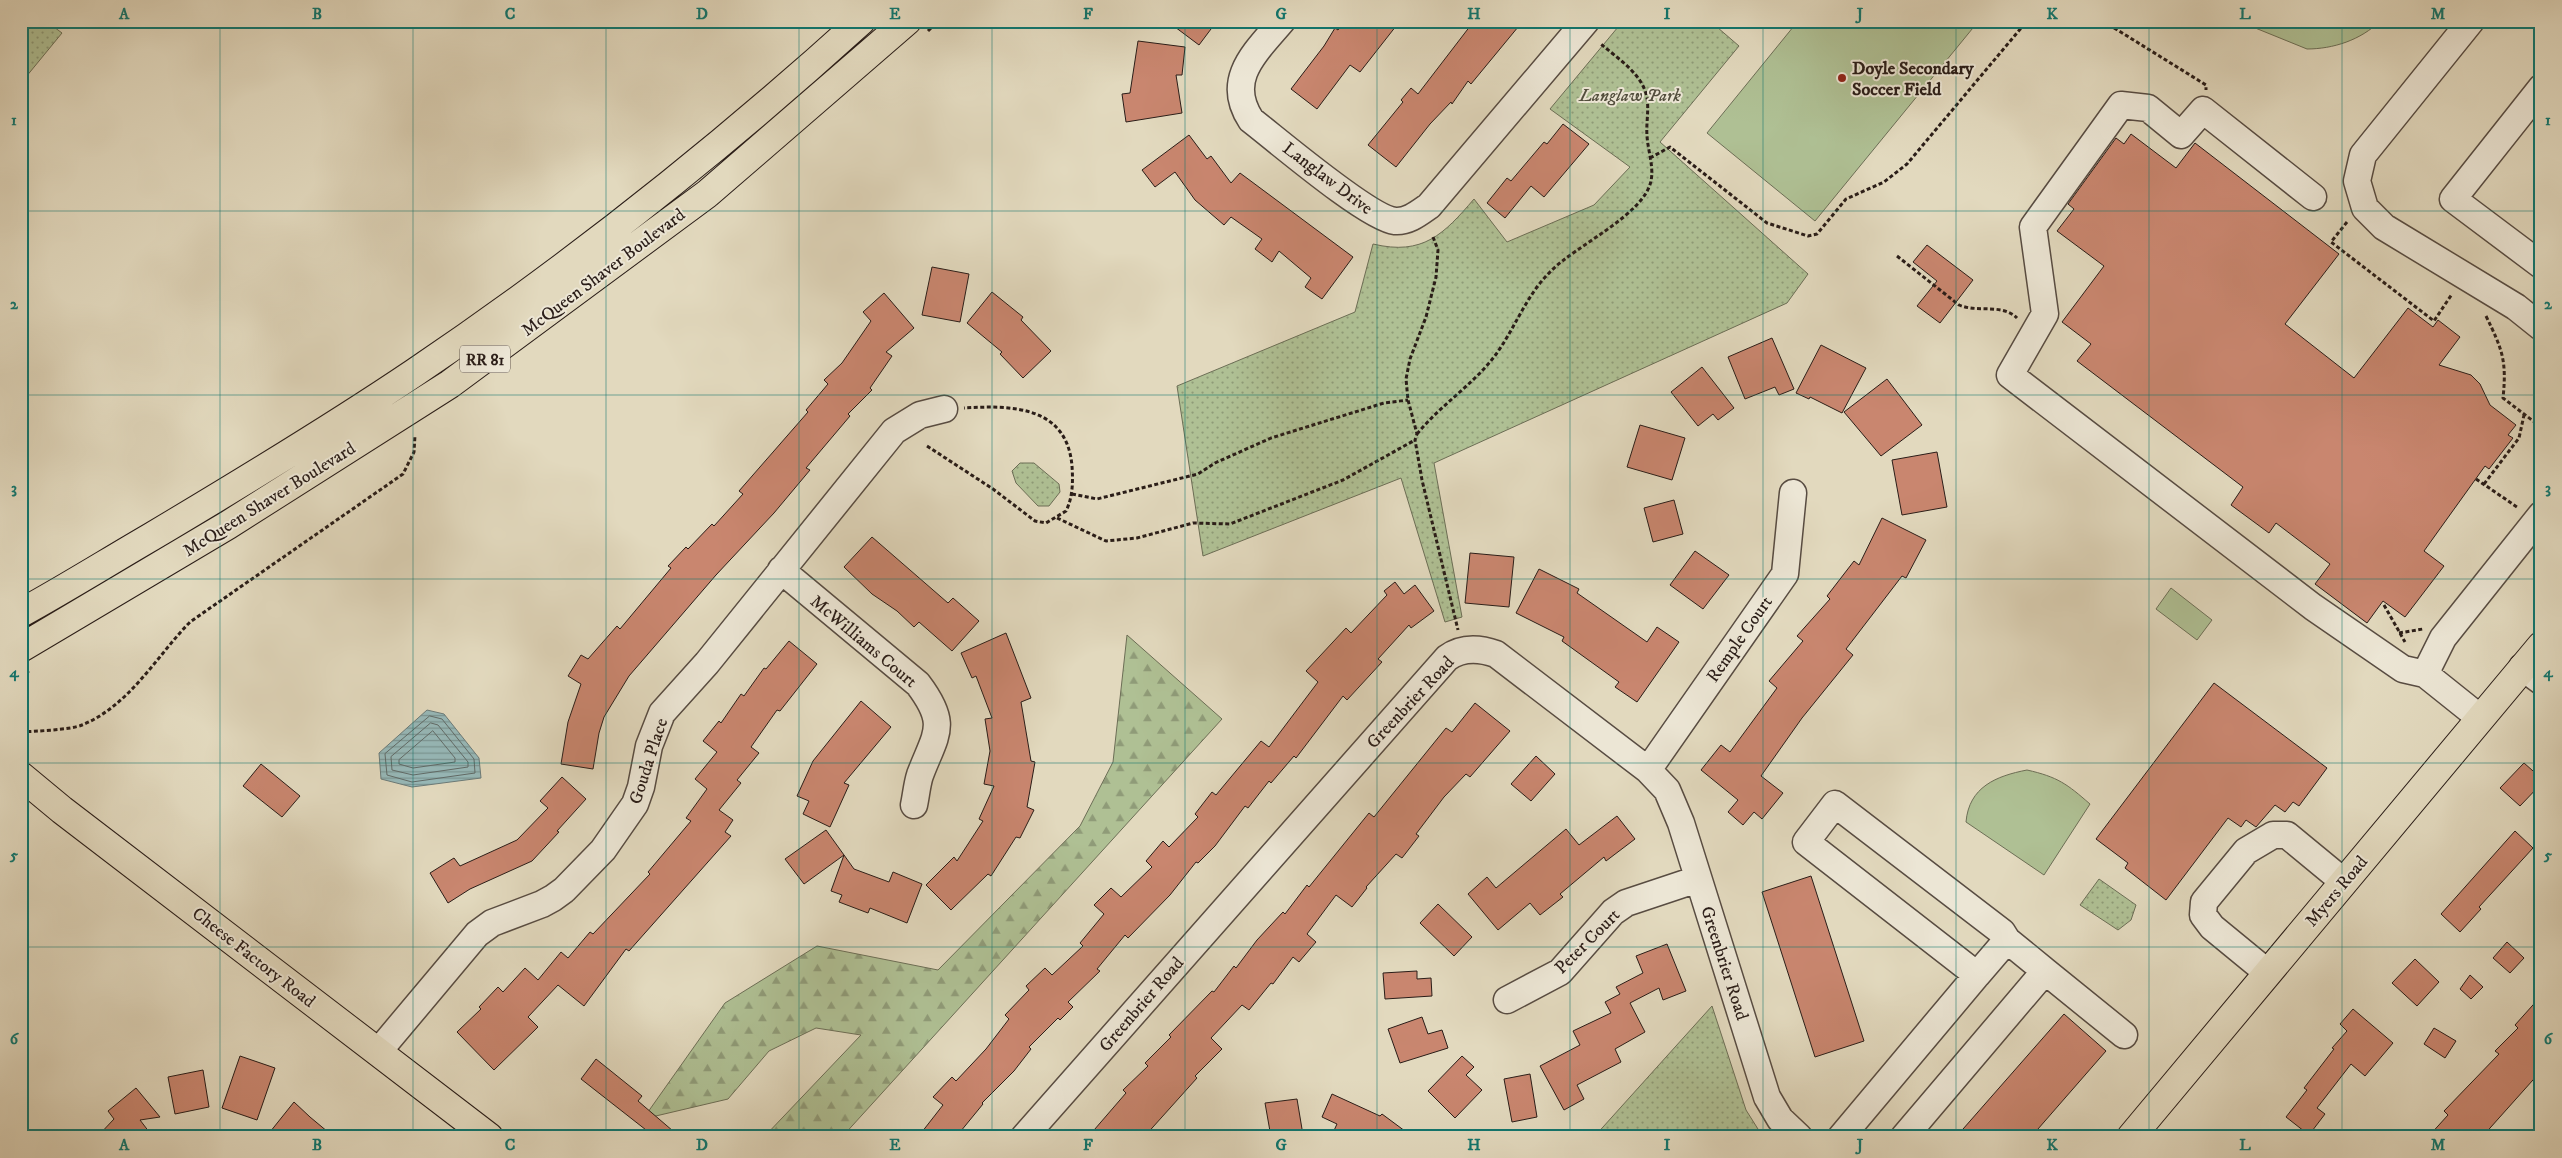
<svg xmlns="http://www.w3.org/2000/svg" width="2562" height="1158" viewBox="0 0 2562 1158" font-family="'IM FELL DW Pica',serif">
<style>
.green{fill:url(#green-dots);stroke:#6c6e56}
.forest{fill:url(#forest-firs);stroke:#6c6e56}
.pitch{fill:#afc094;stroke:#6c6e56}
.water{fill:url(#water-rules);stroke:#6b7b79}
.lines{fill:none;stroke-linecap:round;stroke-linejoin:round}
.shore{stroke:#606b68;stroke-width:1}
.building{fill:#c9866f;stroke:#2a1d18}
.minor-casing{stroke:#584c42;stroke-width:29}
.major-casing{stroke:#2a1d18;stroke-width:30}
.path{stroke:#2a1d18;stroke-width:3;stroke-dasharray:4 2.5;stroke-linecap:butt}
.minor{stroke:#ece6d5;stroke-width:26}
.major{stroke:#e2d9be;stroke-width:28}
.grid{fill:none;stroke:#0f766e;stroke-width:1;stroke-opacity:0.55}
.poi-dot{fill:#8f2418;stroke:#ece6d5;stroke-width:2}
.labels{text-anchor:middle;stroke-width:4;stroke-linejoin:round;paint-order:stroke}
.shield{fill:#ece6d5;stroke:#645951;stroke-width:1}
.shield-label{font-size:16px;font-weight:bold;fill:#2a1d18}
.poi-label{font-size:18px;font-weight:bold;fill:#2a1d18;stroke:#ece6d5;text-anchor:start}
.park-label{font-size:18px;font-style:italic;fill:#524e3d;stroke:#ece6d5}
.street-label{font-size:18px;fill:#2a1d18;stroke:#ece6d5}
.neatline{fill:none;stroke:#0f766e;stroke-width:2}
.grid-label{font-size:16px;text-anchor:middle;font-weight:bold;fill:#0f766e}
</style>
<defs>
<pattern id="green-dots" width="8" height="8" patternUnits="userSpaceOnUse" patternTransform="scale(1.25)"><rect width="8" height="8" fill="#afc094"/><path d="M2 2h.1M6 6h.1" fill="none" stroke="#8f9b78" stroke-width="1.8" stroke-linecap="round"/></pattern>
<pattern id="forest-firs" width="22" height="20" patternUnits="userSpaceOnUse" patternTransform="scale(1.25)"><rect width="22" height="20" fill="#afc094"/><path d="M5 1l3.5 6h-7zM16 11l3.5 6h-7z" fill="#8f9b78"/></pattern>
<pattern id="water-rules" width="6" height="5" patternUnits="userSpaceOnUse" patternTransform="scale(1.25)"><rect width="6" height="5" fill="#97b9b9"/><path d="M0 2.5h6" fill="none" stroke="#7b9695"/></pattern>
</defs>
<rect width="100%" height="100%" fill="#e2d9be"/>
<filter id="stains"><feTurbulence type="fractalNoise" baseFrequency=".004" numOctaves="4"/><feColorMatrix values="0 0 0 0 .2 0 0 0 0 .09 0 0 0 0 .02 0 0 0 .5 -.17"/></filter>
<radialGradient id="worn" r=".72"><stop offset=".6" stop-color="#630" stop-opacity="0"/><stop offset="1" stop-color="#630" stop-opacity=".3"/></radialGradient>
<path class="green" d="M21,21H46L62,33L21,83Z
M1623,21H1710L1739,46L1660,142L1808,274L1787,303L1434,463L1462,617L1445,622L1401,478L1203,556L1177,386L1355,312L1373,244C1423,256 1444,234 1474,199L1507,242L1594,205L1630,167L1550,109Z
M1020,463H1034L1059,484L1060,492L1049,506H1038L1016,483L1012,471Z
M2099,879L2136,905L2131,920L2118,930L2080,905Z
M1712,1006L1746,1110L1763,1137H1594Z"/>
<path class="forest" d="M1127,635L1222,719L842,1137H764L861,1035L816,1028L769,1051L728,1099L643,1119L725,1003L817,946L938,970L1080,826L1113,762Z"/>
<path class="pitch" d="M1798,21L1977,23L1815,221L1707,133Z
M2238,21H2380C2361,40 2333,49 2307,49Z
M2171,588L2212,620L2197,640L2156,609Z
M2027,770C2058,777 2067,784 2090,804L2044,875L1966,822C1969,787 1996,776 2027,770Z"/>
<path class="water" d="M427,710L444,714L479,758L481,778L412,787L381,779L379,753Z"/>
<g class="lines">
<path class="shore" d="M430,716L442,719L474,759L475,773L412,782L387,775L385,754Z
M431,723L438,725L468,762V767L413,775L392,770L391,757Z
M433,731L455,758V762L413,768L399,764V760Z"/>
</g>
<path class="building" d="M1167,21H1217L1199,45Z
M1344,21H1400L1360,72L1350,65L1317,109L1291,89L1324,46L1335,28L1338,30Z
M1474,21H1523L1471,84L1468,81L1452,104L1451,102L1430,124L1396,167L1368,145L1403,102L1401,100L1411,88L1418,94Z
M1138,41L1185,47L1182,75H1176L1182,113L1126,122L1122,94L1130,93Z
M1563,124L1589,144L1544,197L1531,186L1505,218L1487,203L1507,178L1511,181L1544,142L1547,144Z
M2131,134L2176,168L2195,143L2339,254L2285,324L2354,378L2408,308L2433,327L2438,320L2460,337L2439,365L2471,375L2480,384L2490,405L2516,425L2508,435L2513,438L2489,469L2485,466L2424,551L2444,566L2405,617L2383,601L2367,623L2315,584L2330,564L2276,523L2269,533L2231,505L2243,487L2077,361L2091,344L2062,322L2104,266L2057,231L2074,209L2068,204L2116,138L2124,144Z
M1189,135L1207,159L1211,156L1231,183L1240,173L1353,257L1322,299L1305,287L1311,278L1279,251L1272,262L1255,249L1262,239L1231,217L1224,225L1195,200L1175,172L1155,187L1142,170Z
M1927,245L1973,280L1940,323L1917,306L1937,281L1913,262Z
M932,267L969,274L960,322L922,315Z
M992,292L1023,317L1021,320L1051,351L1023,378L1000,354L1002,352L967,323Z
M884,293L914,328L886,352L892,356L870,388L872,390L848,414L850,416L806,468L810,470L774,513L716,575L629,676L604,717L599,733L593,769L561,764L568,722L581,684L568,676L581,655L588,659L617,626L620,629L671,568L668,566L686,547L688,549L712,524L714,526L743,494L739,491L808,412L806,410L828,384L824,380L842,363L871,321L863,312Z
M1772,338L1794,389L1779,395L1775,387L1745,399L1728,357Z
M1821,345L1866,368L1842,413L1810,397L1809,399L1796,393Z
M1702,367L1734,408L1718,420L1713,414L1698,426L1671,392Z
M1887,379L1922,425L1881,456L1844,412Z
M1640,425L1685,438L1672,480L1627,467Z
M1937,452L1947,507L1902,515L1892,460Z
M1674,500L1683,534L1653,542L1644,508Z
M1882,518L1926,540L1906,578L1902,576L1846,649L1853,655L1802,718L1761,776L1783,793L1762,819L1754,812L1743,825L1728,812L1738,800L1701,770L1721,745L1730,752L1777,688L1769,681L1803,641L1797,636L1830,599L1827,596L1854,561L1859,565Z
M872,537L948,603L953,598L979,621L952,651L919,622L914,627L897,611L872,594L844,567Z
M1695,551L1729,575L1703,609L1670,585Z
M1470,553L1514,557L1509,607L1465,603Z
M1539,569L1579,589L1577,593L1647,642L1657,627L1679,642L1637,702L1615,687L1619,682L1562,641L1564,637L1516,613Z
M1395,582L1404,594L1415,585L1434,611L1411,628L1409,625L1378,659L1382,662L1347,700L1343,696L1296,758L1294,756L1271,783L1269,781L1248,808L1245,806L1215,846L1198,863L1196,862L1170,895L1128,938L1125,935L1097,969L1100,971L1068,1002L1073,1007L1060,1020L1058,1018L1029,1047L1031,1049L1014,1071L982,1103L983,1104L956,1137H918L943,1105L933,1097L952,1077L956,1081L986,1049L1009,1019L1005,1015L1029,990L1026,986L1045,968L1052,975L1083,946L1080,943L1104,914L1094,905L1111,888L1121,897L1152,867L1146,861L1163,841L1169,847L1198,817L1195,814L1212,792L1216,795L1261,741L1269,747L1318,682L1306,671L1346,628L1351,633L1387,595L1384,591Z
M1006,633L1031,698L1021,702L1031,761L1035,762L1027,807L1034,810L1020,838L1016,837L991,876L988,874L951,910L926,885L954,857L957,861L983,821L979,819L994,786L984,784L990,751L985,719L992,718L976,676L972,678L961,653Z
M789,641L817,664L780,711L777,710L751,747L759,753L737,780L741,783L719,810L733,820L725,832L731,836L629,951L626,949L584,1006L558,985L528,1017L538,1027L494,1070L457,1032L481,1009L479,1007L498,987L503,992L525,968L538,980L561,952L568,958L590,932L593,934L650,874L648,872L691,821L686,818L707,789L695,779L717,752L703,741L719,721L721,723L741,694L744,696L764,668L766,669Z
M2214,683L2327,768L2299,806L2293,802L2285,812L2275,805L2256,827L2246,820L2241,827L2228,818L2166,900L2125,868L2128,863L2096,839Z
M861,701L891,727L844,783L849,785L830,827L803,814L809,801L797,796L813,761Z
M1475,703L1510,731L1470,777L1466,774L1444,797L1416,834L1419,836L1402,858L1396,854L1366,887L1367,888L1352,907L1336,895L1307,934L1316,942L1299,962L1293,957L1273,984L1271,983L1249,1010L1242,1005L1211,1038L1222,1049L1195,1076L1197,1078L1144,1137H1088L1126,1093L1123,1090L1148,1066L1145,1063L1171,1037L1169,1035L1212,991L1214,992L1234,966L1236,968L1257,940L1283,912L1285,914L1307,885L1309,887L1369,813L1374,817L1446,728L1452,732Z
M1536,756L1555,774L1531,801L1511,784Z
M2524,763L2541,778V784L2520,806L2500,788Z
M261,764L300,796L282,817L243,786Z
M562,777L586,799L557,831L559,832L532,861L470,889L448,903L430,873L454,858L460,866L517,840L548,808L540,801Z
M1617,816L1635,839L1606,861L1604,857L1560,894L1563,897L1540,915L1530,903L1498,930L1468,894L1487,877L1496,888L1566,829L1579,845Z
M826,830L844,855L804,884L785,859Z
M2515,831L2533,848L2479,907L2481,909L2460,932L2441,914Z
M844,855L854,869L889,882L893,872L922,884L907,923L870,908L868,913L839,902L842,895L831,891Z
M1811,876L1864,1041L1815,1057L1762,892Z
M1438,904L1472,937L1454,956L1420,923Z
M2507,942L2524,958L2510,973L2493,958Z
M1667,944L1686,991L1663,1000L1659,988L1630,1003L1645,1032L1615,1049L1621,1062L1577,1085L1584,1099L1564,1110L1540,1066L1580,1045L1573,1031L1611,1013L1605,1002L1620,994L1616,987L1643,973L1636,956Z
M2415,959L2439,982L2417,1006L2392,983Z
M1417,971V979L1431,978L1432,996L1385,999L1383,973Z
M2470,975L2483,987L2471,999L2460,989Z
M2541,996V1071L2482,1137H2428L2448,1115L2444,1111L2499,1054L2495,1051L2518,1028L2515,1025Z
M2353,1009L2393,1043L2365,1076L2351,1064L2317,1108L2325,1114L2309,1135L2286,1117L2307,1090L2304,1088L2334,1049L2332,1048L2347,1031L2340,1024Z
M2064,1014L2106,1051L2031,1137H1956Z
M1422,1017L1428,1034L1442,1030L1448,1048L1400,1063L1388,1029Z
M2434,1028L2456,1041L2445,1058L2424,1044Z
M240,1056L275,1068L257,1120L222,1108Z
M1462,1056L1474,1067L1466,1075L1482,1090L1455,1118L1428,1091Z
M596,1059L642,1096L638,1101L680,1137H655L581,1079Z
M203,1070L209,1107L175,1114L168,1077Z
M1530,1074L1537,1117L1512,1122L1504,1079Z
M136,1088L160,1117L140,1120L153,1137H97L114,1119L108,1111Z
M1332,1094L1380,1116L1382,1114L1413,1137H1331L1337,1124L1322,1117Z
M1297,1099L1303,1135L1271,1137L1265,1103Z
M294,1102L310,1117L334,1137H266Z"/>
<g class="lines">
<g class="minor-casing">
<path id="minor" d="M1282,21C1256,52 1224,79 1251,120C1277,140 1368,218 1395,221C1408,222 1419,213 1429,206L1586,21
M2471,21L2363,155L2357,181L2365,208L2384,227L2516,307L2541,327
M2541,88L2453,199L2541,265
M2313,197L2203,110L2181,135L2148,108L2121,105L2033,227L2045,314L2010,375L2313,607L2403,669L2425,674L2480,718
M781,570L918,684C949,725 936,733 920,775C917,784 916,796 914,805
M2522,667L2541,681
M2425,674L2443,638L2541,515
M1648,770L1785,574L1793,493
M2045,971L2124,1035
M2268,973L2212,927L2203,915L2204,902L2246,851L2273,835H2287L2344,882
M1977,975L2007,940
M1507,1000L1560,972L1613,912L1626,903L1698,879
M378,1052L477,934L492,923L542,904L553,898L564,890L603,850L635,804L641,787L649,746L662,713L707,663L894,431L920,415L944,409
M1024,1137L1447,658C1462,647 1479,648 1496,654L1648,770L1667,790L1681,823L1767,1097L1780,1119L1799,1137
M1841,1137L1977,975L1806,842L1835,804L2002,932L2007,940L2045,971L1904,1137"/>
</g>
<g class="major-casing">
<path id="major" d="M21,613C65,589 108,562 151,537C240,484 328,431 414,373C571,267 721,148 861,21
M21,648L228,525L450,384L707,194L907,21
M21,776L62,810L489,1137
M2131,1137L2541,646"/>
</g>
<path class="path" d="M2103,21L2206,85V90
M928,31L938,21
M1650,158L1670,147L1767,223L1808,236L1817,234L1846,199L1884,182L1907,164L2027,21
M2347,222L2331,242L2434,321L2452,294
M1433,237L1438,250L1436,277L1426,317L1410,359L1406,379L1408,400L1417,434L1415,440L1422,480L1458,630
M1897,256L1959,305C1977,313 2002,303 2017,318
M2486,316C2502,349 2507,360 2503,398L2541,427
M1417,434C1439,407 1468,388 1490,362C1514,333 1524,297 1551,271C1575,246 1644,215 1651,181C1654,167 1648,151 1647,136C1646,124 1649,110 1647,98C1643,74 1618,59 1601,44
M927,446L993,489L1035,521L1046,523L1066,511C1073,497 1073,481 1072,466C1067,406 1012,405 964,408
M2476,479L2517,507
M2484,484L2519,438L2524,415
M1072,494L1097,499L1198,474L1215,463L1271,438L1384,403L1408,400
M1057,518L1106,541L1137,538L1193,523L1230,524L1343,480L1415,440
M2384,605L2405,642
M2399,633L2423,629
M21,675L29,671
M21,732C36,731 70,730 82,725C129,706 156,657 190,622L403,474L414,452L415,435"/>
<use href="#minor" class="minor"/>
<use href="#major" class="major"/>
</g>
<path class="grid" d="M220,21V1137M413,21V1137M606,21V1137M799,21V1137M992,21V1137M1185,21V1137M1377,21V1137M1570,21V1137M1763,21V1137M1956,21V1137M2149,21V1137M2342,21V1137M21,211H2541M21,395H2541M21,579H2541M21,763H2541M21,947H2541"/>
<circle class="poi-dot" cx="1842" cy="78" r="5"/>
<g class="labels">
<rect class="shield" x="460" y="345.5" width="50" height="27" rx="4"/>
<g class="shield-label">
<text x="485" y="365">RR 81</text>
</g>
<g class="poi-label">
<text x="1852" y="74">Doyle Secondary<tspan x="1852" dy="21">Soccer Field</tspan></text>
</g>
<g class="park-label">
<text x="1630" y="101">Langlaw Park</text>
</g>
<g class="street-label">
<text transform="translate(1328 178) rotate(37)" y="6">Langlaw Drive</text>
<text transform="translate(603 272) rotate(-37)" y="6">McQueen Shaver Boulevard</text>
<text transform="translate(269 499) rotate(-32)" y="6">McQueen Shaver Boulevard</text>
<text transform="translate(1739 639) rotate(-55)" y="6">Remple Court</text>
<text transform="translate(864 641) rotate(40)" y="6">McWilliams Court</text>
<text transform="translate(1410 702) rotate(-47)" y="6">Greenbrier Road</text>
<text transform="translate(648 761) rotate(-72)" y="6">Gouda Place</text>
<text transform="translate(2336 891) rotate(-50)" y="6">Myers Road</text>
<text transform="translate(1587 941) rotate(-45)" y="6">Peter Court</text>
<text transform="translate(254 957) rotate(38)" y="6">Cheese Factory Road</text>
<text transform="translate(1725 963) rotate(72)" y="6">Greenbrier Road</text>
<text transform="translate(1141 1004) rotate(-49)" y="6">Greenbrier Road</text>
</g>
</g>
<rect width="2562" height="1158" fill="none" stroke="#e2d9be" stroke-width="55"/>
<rect x="28" y="28" width="2506" height="1102" class="neatline"/>
<g class="grid-label">
<text x="124" y="19">A</text>
<text x="317" y="19">B</text>
<text x="510" y="19">C</text>
<text x="702" y="19">D</text>
<text x="895" y="19">E</text>
<text x="1088" y="19">F</text>
<text x="1281" y="19">G</text>
<text x="1474" y="19">H</text>
<text x="1667" y="19">I</text>
<text x="1860" y="19">J</text>
<text x="2052" y="19">K</text>
<text x="2245" y="19">L</text>
<text x="2438" y="19">M</text>
<text x="14" y="125">1</text>
<text x="2548" y="125">1</text>
<text x="14" y="309">2</text>
<text x="2548" y="309">2</text>
<text x="14" y="493">3</text>
<text x="2548" y="493">3</text>
<text x="14" y="677">4</text>
<text x="2548" y="677">4</text>
<text x="14" y="860">5</text>
<text x="2548" y="860">5</text>
<text x="14" y="1044">6</text>
<text x="2548" y="1044">6</text>
<text x="124" y="1150">A</text>
<text x="317" y="1150">B</text>
<text x="510" y="1150">C</text>
<text x="702" y="1150">D</text>
<text x="895" y="1150">E</text>
<text x="1088" y="1150">F</text>
<text x="1281" y="1150">G</text>
<text x="1474" y="1150">H</text>
<text x="1667" y="1150">I</text>
<text x="1860" y="1150">J</text>
<text x="2052" y="1150">K</text>
<text x="2245" y="1150">L</text>
<text x="2438" y="1150">M</text>
</g>
<rect width="100%" height="100%" filter="url(#stains)"/>
<rect width="100%" height="100%" fill="url(#worn)"/>
</svg>
